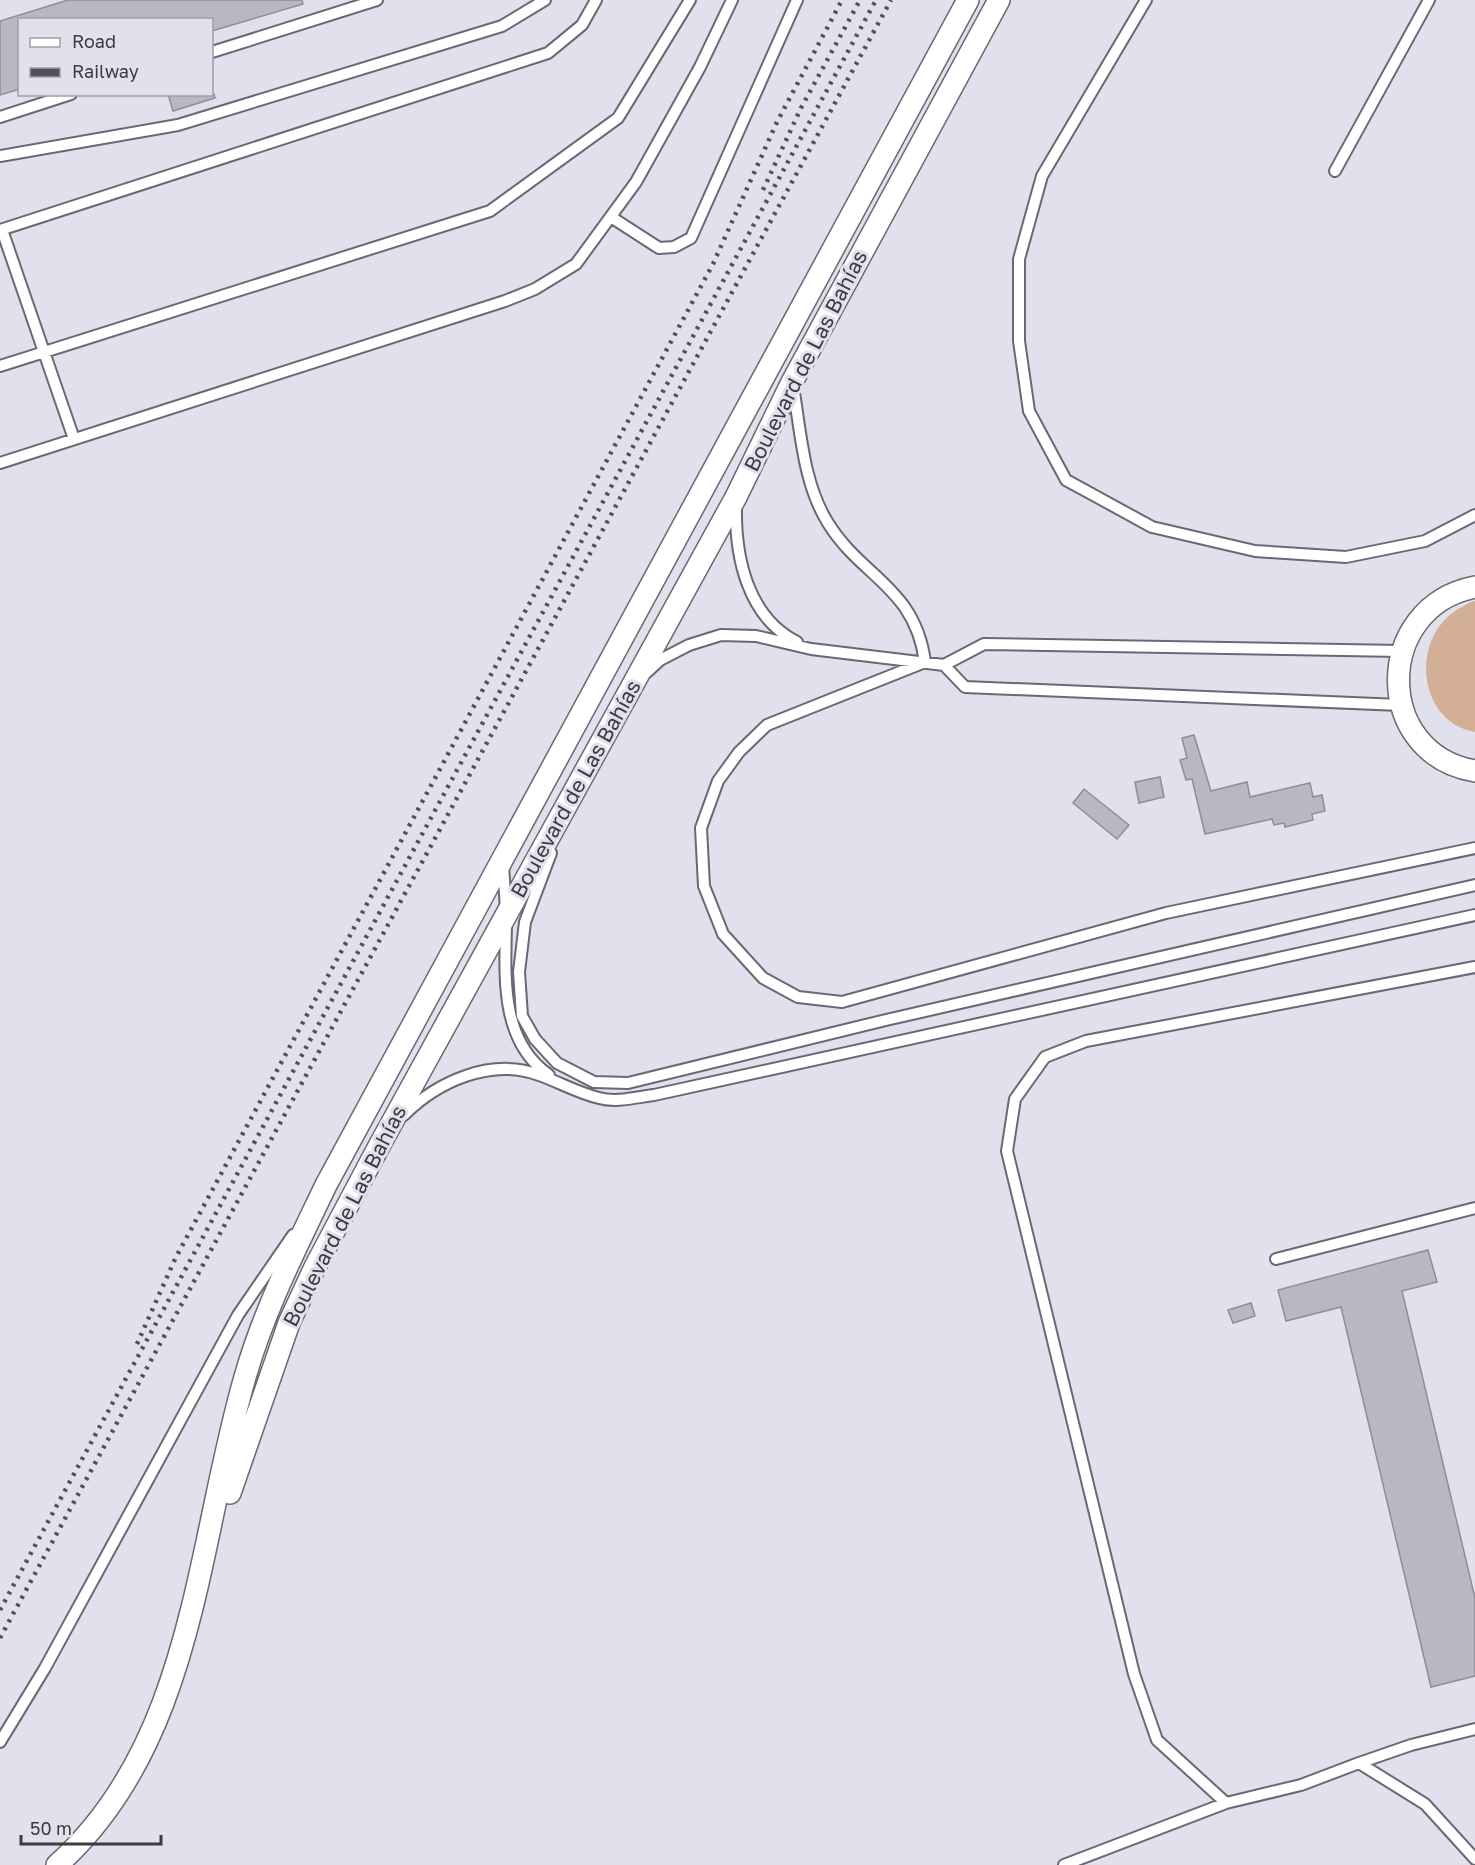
<svg xmlns="http://www.w3.org/2000/svg" width="1475" height="1865" viewBox="0 0 1475 1865" font-family="'Golos Text',sans-serif">
<style>
.green{fill:#d4af97}
.building{fill:#b8b7c3;stroke:#8e8d98;stroke-width:1.5}
.lines{fill:none;stroke-linecap:round;stroke-linejoin:round}
.service-casing{stroke:#696873;stroke-width:14}
.minor-casing{stroke:#696873;stroke-width:24}
.service{stroke:#fff;stroke-width:10}
.minor{stroke:#fff;stroke-width:21}
.rail{stroke:#525157;stroke-width:4.5;stroke-dasharray:3 6;stroke-linecap:butt}
.labels{text-anchor:middle;stroke-width:6;stroke-linejoin:round;paint-order:stroke}
.street-label{font-size:21px;fill:#3c3b40;stroke:#e1e0ed}
</style>
<rect width="100%" height="100%" fill="#e1e0ed"/>
<path class="green" d="M1475,601V732C1418,722 1409,639 1458,609C1464,606 1469,602 1475,601Z"/>
<path class="building" d="M68,0H302L303,4L212,31V20H20V89L0,95V21Z
M168,94H214L215,98L173,111Z
M1194,735L1211,791L1247,782L1250,797L1310,783L1313,797L1322,795L1325,811L1312,814L1313,820L1285,827L1284,823L1274,825L1272,819L1205,834L1192,779L1186,780L1180,760L1187,758L1182,738Z
M1160,777L1164,797L1139,803L1135,782Z
M1084,789L1129,825L1117,839L1073,803Z
M1428,1250L1437,1282L1402,1291L1475,1598V1676L1431,1687L1341,1307L1286,1321L1278,1290Z
M1251,1303L1255,1316L1233,1323L1228,1310Z"/>
<g class="lines">
<g class="service-casing">
<path id="service" d="M1146,0L1042,176L1019,259V341L1029,411L1066,480L1152,527L1255,551L1346,557L1425,541L1475,515
M212,52L377,0
M0,117L71,94
M0,156L178,125L502,26L545,0
M1335,171L1429,0
M611,217L659,248L674,247L691,238L797,0
M0,230L548,53L582,25L596,0
M2,230L74,439
M0,366L490,211L618,118L690,0
M793,387C801,432 803,483 828,523C862,578 915,587 925,662L767,725L739,752L718,781L701,828L704,886L723,934L763,978L798,997L842,1002L1166,913L1475,848
M0,463L505,301L535,289L576,264L636,182L700,67L732,0
M736,506C735,556 747,617 797,642
M944,665L965,687L1400,705
M647,672L660,660L689,645L721,635L756,636L811,649L944,665L984,644L1401,651
M551,853L525,922L519,972L522,1016L535,1039L557,1063L594,1082L628,1083L886,1020L1475,885
M503,865L506,909
M506,925C505,977 500,1041 549,1075
M404,1115C437,1082 491,1057 539,1075C559,1082 578,1093 599,1098C616,1103 637,1097 654,1095L1475,915
M1276,1259L1475,1208
M0,1742L45,1668L238,1315L293,1235
M1359,1763L1411,1745L1475,1729
M1226,1803L1157,1740L1134,1674L1007,1151L1015,1099L1045,1057L1086,1041L1475,967
M1064,1865L1226,1803L1301,1785L1359,1763L1425,1804L1475,1859"/>
</g>
<g class="minor-casing">
<path id="minor" d="M1475,587C1373,607 1373,754 1475,771
M230,1493L289,1323L315,1267L378,1148L736,497L792,382L999,0
M57,1865C194,1743 197,1542 245,1377C264,1310 296,1248 326,1185L968,0"/>
</g>
<use href="#service" class="service"/>
<use href="#minor" class="minor"/>
<path class="rail" d="M763,190L801,108L860,0
M137,1344L175,1259L713,264L777,122L842,0
M0,1610L876,0
M0,1638L891,0"/>
</g>
<g class="labels">
<g class="street-label">
<text transform="translate(806 361) rotate(-63)" y="7">Boulevard de Las Bahías</text>
<text transform="translate(576 789) rotate(-61)" y="7">Boulevard de Las Bahías</text>
<text transform="translate(345 1216) rotate(-63)" y="7">Boulevard de Las Bahías</text>
</g>
</g>
<rect x="18" y="18" width="195" height="78" fill="#e1e0ed" stroke="#9f9ea8" stroke-width="1.5"/>
<rect x="30" y="38" width="30" height="9" fill="#ffffff" stroke="#9f9ea8" stroke-width="1.5"/>
<text x="72" y="48" font-size="18" fill="#3c3b40">Road</text>
<rect x="30" y="68" width="30" height="9" fill="#525157" stroke="#9f9ea8" stroke-width="1.5"/>
<text x="72" y="78" font-size="18" fill="#3c3b40">Railway</text>
<path d="M21 1835v9h140v-9" fill="none" stroke="#3c3b40" stroke-width="3"/>
<text x="30" y="1835" font-size="18" fill="#3c3b40" stroke="#e1e0ed" stroke-width="4.5" paint-order="stroke">50 m</text>
</svg>
